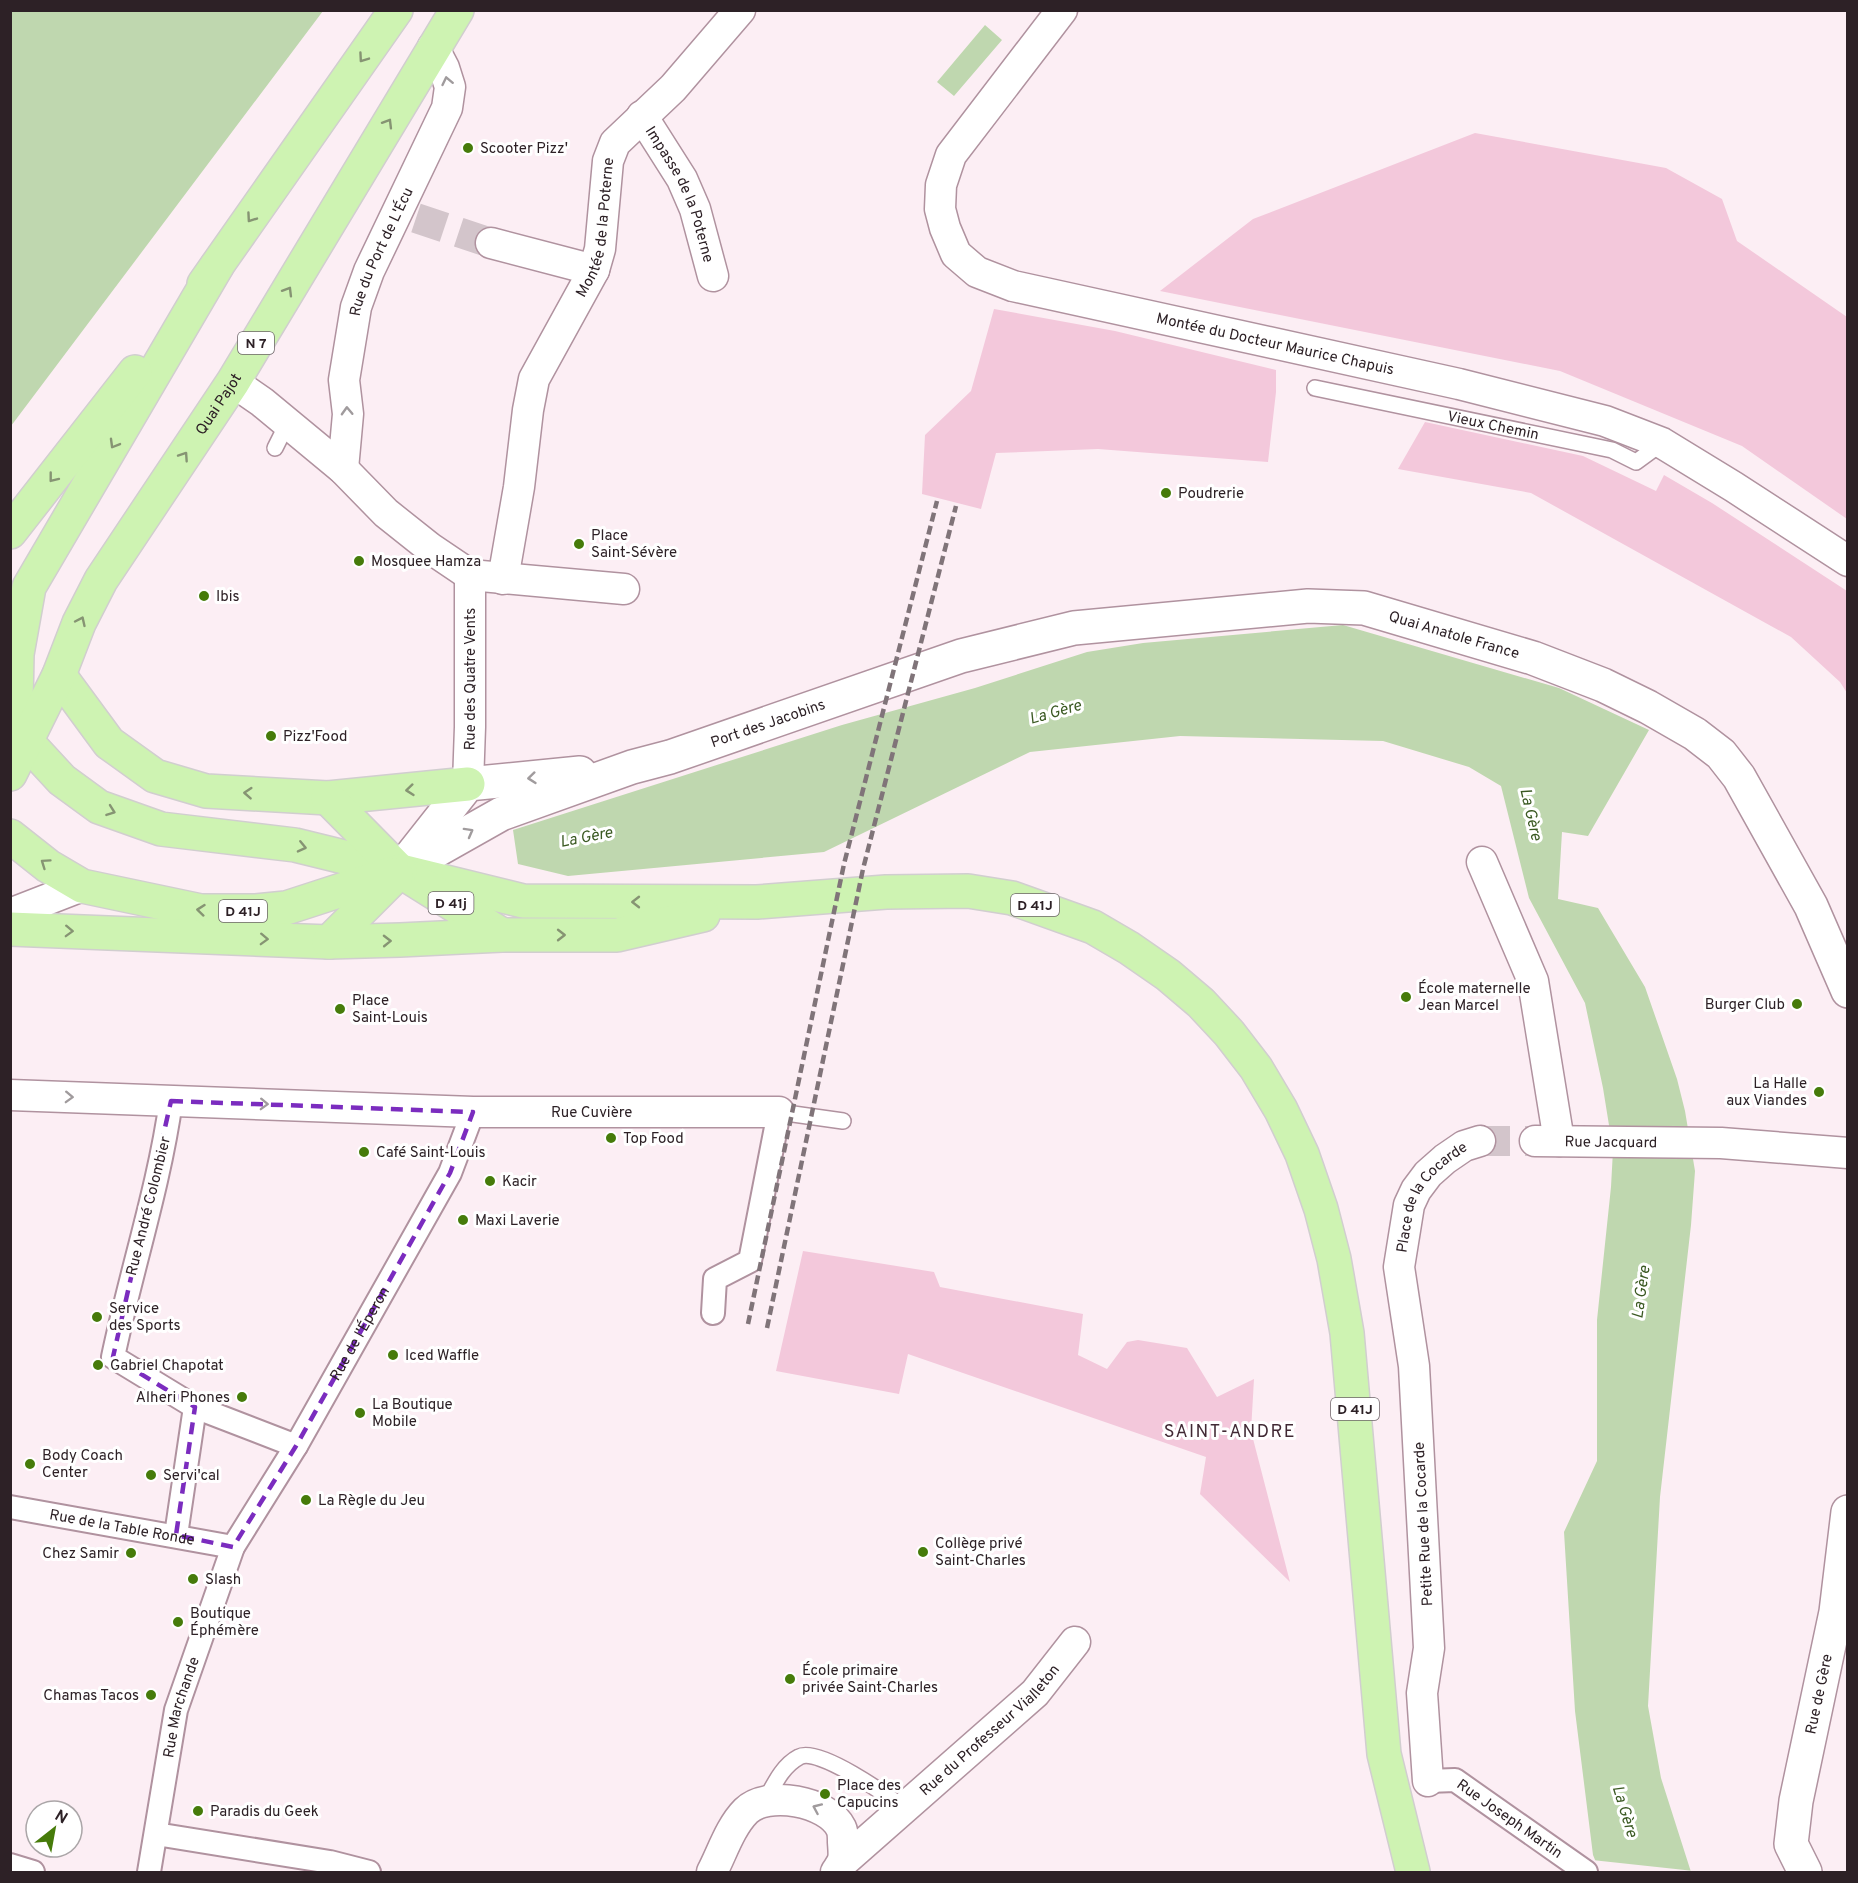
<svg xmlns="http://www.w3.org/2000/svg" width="1858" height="1883" viewBox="0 0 1858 1883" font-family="Overpass,sans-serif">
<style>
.green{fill:#f3c8db}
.water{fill:#bfd7af}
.pier{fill:#fceef4}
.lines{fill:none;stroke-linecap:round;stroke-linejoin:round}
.minor-tunnel{stroke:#d3c5cb;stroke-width:30;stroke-dasharray:30 15;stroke-linecap:butt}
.service-casing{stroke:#b0929f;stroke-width:18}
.pedestrian-casing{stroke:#b0929f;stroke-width:26}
.minor-casing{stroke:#b0929f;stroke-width:33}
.secondary-casing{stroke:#b0929f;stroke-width:36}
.primary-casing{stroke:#d1cecf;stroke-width:36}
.service{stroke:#fff;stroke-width:15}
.pedestrian{stroke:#fff;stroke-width:22}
.minor{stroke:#fff;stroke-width:30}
.secondary{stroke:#fff;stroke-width:33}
.primary{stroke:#cef3b2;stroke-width:33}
.rail{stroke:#807479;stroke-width:4.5;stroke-dasharray:9 4.5;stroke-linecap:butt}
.oneway{stroke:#869473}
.oneway2{stroke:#a09b9d}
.marked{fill:none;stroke:#7b2cbf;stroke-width:4.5;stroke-dasharray:12 8;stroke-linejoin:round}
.poi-dot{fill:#467b0a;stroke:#fff;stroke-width:2}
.labels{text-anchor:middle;stroke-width:6;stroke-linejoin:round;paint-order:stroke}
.shield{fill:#fff;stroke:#6c6467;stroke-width:1.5}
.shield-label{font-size:14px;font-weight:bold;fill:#2d2126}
.poi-label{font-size:15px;fill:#2d2126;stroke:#fff;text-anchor:start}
.street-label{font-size:15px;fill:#2d2126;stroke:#fff}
.water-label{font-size:16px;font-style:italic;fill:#3a5922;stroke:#fff}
.quarter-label{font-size:18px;letter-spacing:1.5px;fill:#412934;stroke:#fff}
</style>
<rect width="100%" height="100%" fill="#fceef4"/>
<path class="green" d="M1475,133L1666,168L1722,199L1737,241L1847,317V519L1742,446L1560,371L1160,291L1253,219Z
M994,309L1115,331L1276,370V392L1268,462L1098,449L996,453L981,509L922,494L925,435L971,391Z
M1425,422L1583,456L1656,491L1664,475L1712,503L1847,591V693L1840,682L1791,637L1531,493L1398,469Z
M803,1251L934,1272L940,1287L1083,1314L1078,1355L1107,1369L1127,1342L1138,1340L1187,1348L1217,1397L1254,1379L1251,1431L1290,1582L1200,1494L1206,1457L908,1354L899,1394L776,1371Z"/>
<path class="water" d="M11,10L323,11L11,426L10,11Z
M985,25L1002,40L954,96L937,82Z
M1343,625L1559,688L1649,730L1588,836L1562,832L1558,899L1598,908L1645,987L1677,1079L1685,1111L1695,1171L1691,1225L1660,1497L1648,1706L1661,1778L1691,1872H1600L1593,1855L1575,1711L1564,1532L1597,1461V1320L1611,1187L1613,1150L1603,1088L1585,1003L1529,898L1501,786L1469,767L1383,741L1180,736L1030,752L824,852L568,876L518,864L513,830L842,725L975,688L1087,652L1143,643Z"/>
<path class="pier" d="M1592,1860L1694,1871V1872H1597Z"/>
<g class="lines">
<path class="minor-tunnel" d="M416,218L491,243
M1480,1141H1535"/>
<g class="service-casing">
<g id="service">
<path id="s1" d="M1315,388L1612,450L1636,462L1662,443"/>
<path d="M275,448L287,424"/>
<path d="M779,1112L843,1121"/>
<path d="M765,1801C774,1785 782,1766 799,1757C818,1746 888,1796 905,1809"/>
</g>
</g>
<g class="pedestrian-casing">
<g id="pedestrian">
<path d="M171,1101C159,1187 131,1271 113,1357L195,1407L296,1446"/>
<path d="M713,1313L715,1279L750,1261L779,1112"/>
<path id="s2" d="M10,1507L233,1547"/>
<path d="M176,1535L195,1407"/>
<path id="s3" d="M1428,1781L1455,1780L1586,1872"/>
<path d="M156,1834L330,1862L369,1872"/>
<path d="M10,1865L33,1872"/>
<path id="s4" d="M149,1872L176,1710L233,1547L296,1446L450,1173L473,1112"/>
</g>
</g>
<g class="minor-casing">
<g id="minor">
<path id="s5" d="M1062,10L951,155L941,185L940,209L945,228L956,254L977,272L1013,286L1459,384L1605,421L1662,443L1734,487L1848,561"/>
<path id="s6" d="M642,116L682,179L695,209L713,276"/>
<path d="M491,243L594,270"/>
<path d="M233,382L262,402L343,469L386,513L430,548L470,575L624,589"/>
<path id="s7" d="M343,469L348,414L344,380L356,307L369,271L447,108L450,87L444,68L433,47"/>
<path id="s8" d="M503,579L519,487L528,410L534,379L594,270L600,249L608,161L615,143L673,88L740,10"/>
<path id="s9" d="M468,784L470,727V575"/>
<path d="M1482,862L1533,981L1559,1141"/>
<path d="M10,914L82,886"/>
<path id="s10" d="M10,1095L473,1112H779"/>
<path id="s11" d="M1535,1141L1721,1143L1848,1153"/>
<path id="s12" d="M1428,1781L1422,1693L1429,1648L1414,1366L1399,1267L1409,1205L1416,1190L1428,1174L1445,1159L1464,1146L1480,1141"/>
<path id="s13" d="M844,1861L1035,1693L1075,1642"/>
<path d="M712,1872C722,1853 730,1827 746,1811C767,1790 828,1801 841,1828C843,1832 843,1838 843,1842C844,1858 845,1859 836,1872"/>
</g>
</g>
<g class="secondary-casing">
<g id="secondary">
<path d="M408,860L468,784L580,773"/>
<path id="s14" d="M400,871L501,814L632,767L670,757L961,656L1074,628L1308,606L1364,608L1533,658L1603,685L1648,707L1695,734L1721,754L1739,777L1811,906L1848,991"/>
<path id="s15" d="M1805,1872L1791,1844L1796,1801L1836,1612L1848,1512"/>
</g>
</g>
<g class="primary-casing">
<g id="primary">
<path d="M217,266L29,587L17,654L16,705L25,740L62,780L99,807L161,829L295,845L523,901L757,902L886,892L968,891L1012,898L1093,927L1129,948L1168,975L1201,1003L1229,1033L1256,1068L1281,1110L1302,1154L1321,1209L1334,1259L1347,1333L1384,1754L1413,1872"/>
<path d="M204,284L396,10"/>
<path d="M10,532L135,372"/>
<path d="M59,675L109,743L155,776L206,791L328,798L468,784"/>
<path id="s16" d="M10,774L59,675L79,623L101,580L233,382L457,10"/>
<path d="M328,798L400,871L502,935"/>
<path d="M10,836L48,866L82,886L201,911H256L286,908L400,871"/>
<path d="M10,929L329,942L400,940L502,935H617L703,915"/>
<path d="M329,942L396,875"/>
</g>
</g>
<use href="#service" class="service"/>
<use href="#pedestrian" class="pedestrian"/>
<use href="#minor" class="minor"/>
<use href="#secondary" class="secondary"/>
<use href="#primary" class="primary"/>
<path class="rail" d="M748,1324L844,864L937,501
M767,1328L863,869L956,506"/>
</g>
<defs><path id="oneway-chevron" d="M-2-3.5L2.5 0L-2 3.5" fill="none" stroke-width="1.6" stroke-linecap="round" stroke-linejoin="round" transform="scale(1.5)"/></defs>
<g class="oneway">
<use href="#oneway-chevron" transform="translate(363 58) rotate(125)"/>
<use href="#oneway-chevron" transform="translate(388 123) rotate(-59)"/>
<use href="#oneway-chevron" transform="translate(251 218) rotate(125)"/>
<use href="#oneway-chevron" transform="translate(288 291) rotate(-59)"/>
<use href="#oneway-chevron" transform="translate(114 444) rotate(120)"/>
<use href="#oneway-chevron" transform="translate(184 456) rotate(-56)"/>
<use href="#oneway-chevron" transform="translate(53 478) rotate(128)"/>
<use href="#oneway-chevron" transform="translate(81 621) rotate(-65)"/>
<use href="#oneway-chevron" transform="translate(410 790) rotate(174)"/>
<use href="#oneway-chevron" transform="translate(248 793) rotate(-176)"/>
<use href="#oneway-chevron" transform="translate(111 811) rotate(20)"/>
<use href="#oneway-chevron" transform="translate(302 847) rotate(13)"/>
<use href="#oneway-chevron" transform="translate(45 863) rotate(-145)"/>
<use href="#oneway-chevron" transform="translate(636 902) rotate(-180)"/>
<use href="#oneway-chevron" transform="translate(201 910) rotate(-174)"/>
<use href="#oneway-chevron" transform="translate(69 931) rotate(2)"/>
<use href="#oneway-chevron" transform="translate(561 935)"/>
<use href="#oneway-chevron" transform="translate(264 939) rotate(2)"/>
<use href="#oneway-chevron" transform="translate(387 941) rotate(-1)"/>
</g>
<g class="oneway2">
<use href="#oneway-chevron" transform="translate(447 81) rotate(-102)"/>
<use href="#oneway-chevron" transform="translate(347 411) rotate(-92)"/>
<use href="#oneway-chevron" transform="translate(532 778) rotate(174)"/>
<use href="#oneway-chevron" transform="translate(469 832) rotate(-29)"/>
<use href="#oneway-chevron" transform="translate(69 1097) rotate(2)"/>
<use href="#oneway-chevron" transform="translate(264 1104) rotate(2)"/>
<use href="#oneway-chevron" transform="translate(817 1808) rotate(-156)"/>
</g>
<path class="marked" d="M171,1101L473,1112L450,1173L296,1446L233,1547L176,1535L195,1407L113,1357Z"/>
<g class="poi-dot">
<circle cx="468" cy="148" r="6"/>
<circle cx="1166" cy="493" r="6"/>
<circle cx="579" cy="544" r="6"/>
<circle cx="359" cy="561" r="6"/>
<circle cx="204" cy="596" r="6"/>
<circle cx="271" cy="736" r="6"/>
<circle cx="1406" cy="997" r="6"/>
<circle cx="1797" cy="1004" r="6"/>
<circle cx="340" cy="1009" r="6"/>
<circle cx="1819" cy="1092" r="6"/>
<circle cx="611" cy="1138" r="6"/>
<circle cx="364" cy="1152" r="6"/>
<circle cx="490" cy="1181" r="6"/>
<circle cx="463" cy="1220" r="6"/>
<circle cx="97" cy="1317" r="6"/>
<circle cx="393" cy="1355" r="6"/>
<circle cx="98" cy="1365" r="6"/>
<circle cx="242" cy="1397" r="6"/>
<circle cx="360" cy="1413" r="6"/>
<circle cx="30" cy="1464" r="6"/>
<circle cx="151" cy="1475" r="6"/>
<circle cx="306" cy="1500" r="6"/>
<circle cx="923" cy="1552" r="6"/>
<circle cx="131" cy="1553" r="6"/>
<circle cx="193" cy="1579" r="6"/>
<circle cx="178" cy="1622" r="6"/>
<circle cx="790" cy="1679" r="6"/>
<circle cx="151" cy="1695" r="6"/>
<circle cx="825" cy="1794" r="6"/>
<circle cx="198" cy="1811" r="6"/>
</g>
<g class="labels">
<g class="shield">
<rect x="238" y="332" width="36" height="22" rx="4.5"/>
<rect x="428.5" y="892" width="45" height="22" rx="4.5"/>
<rect x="1011" y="894" width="48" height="22" rx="4.5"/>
<rect x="219" y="900" width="48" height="22" rx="4.5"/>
<rect x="1331" y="1398" width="48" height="22" rx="4.5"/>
</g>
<g class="shield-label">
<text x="256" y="348">N 7</text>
<text x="451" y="908">D 41j</text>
<text x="1035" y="910">D 41J</text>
<text x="243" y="916">D 41J</text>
<text x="1355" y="1414">D 41J</text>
</g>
<g class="poi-label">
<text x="480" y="153">Scooter Pizz'</text>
<text x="1178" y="498">Poudrerie</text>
<text x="591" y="540">Place<tspan x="591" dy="17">Saint-Sévère</tspan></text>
<text x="371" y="566">Mosquee Hamza</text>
<text x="216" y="601">Ibis</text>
<text x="283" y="741">Pizz'Food</text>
<text x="1418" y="993">École maternelle<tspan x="1418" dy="17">Jean Marcel</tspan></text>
<text x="352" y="1005">Place<tspan x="352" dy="17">Saint-Louis</tspan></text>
<text x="1785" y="1009" text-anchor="end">Burger Club</text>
<text x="1807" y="1088" text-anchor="end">La Halle<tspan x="1807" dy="17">aux Viandes</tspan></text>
<text x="623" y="1143">Top Food</text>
<text x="376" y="1157">Café Saint-Louis</text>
<text x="502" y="1186">Kacir</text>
<text x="475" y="1225">Maxi Laverie</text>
<text x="109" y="1313">Service<tspan x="109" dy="17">des Sports</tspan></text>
<text x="405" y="1360">Iced Waffle</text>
<text x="110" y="1370">Gabriel Chapotat</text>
<text x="230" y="1402" text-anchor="end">Alheri Phones</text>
<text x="372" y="1409">La Boutique<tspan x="372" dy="17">Mobile</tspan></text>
<text x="42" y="1460">Body Coach<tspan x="42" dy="17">Center</tspan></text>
<text x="163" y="1480">Servi'cal</text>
<text x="318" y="1505">La Règle du Jeu</text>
<text x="935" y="1548">Collège privé<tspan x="935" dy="17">Saint-Charles</tspan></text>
<text x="119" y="1558" text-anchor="end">Chez Samir</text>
<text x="205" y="1584">Slash</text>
<text x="190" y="1618">Boutique<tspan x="190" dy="17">Éphémère</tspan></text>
<text x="802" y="1675">École primaire<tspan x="802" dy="17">privée Saint-Charles</tspan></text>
<text x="139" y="1700" text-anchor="end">Chamas Tacos</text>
<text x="837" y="1790">Place des<tspan x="837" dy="17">Capucins</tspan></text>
<text x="210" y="1816">Paradis du Geek</text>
</g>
<g class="street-label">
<text dy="5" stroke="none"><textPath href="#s6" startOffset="88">Impasse de la Poterne</textPath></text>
<text dy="5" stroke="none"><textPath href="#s8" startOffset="369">Montée de la Poterne</textPath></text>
<text dy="5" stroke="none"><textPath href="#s7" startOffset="224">Rue du Port de L'Écu</textPath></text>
<text dy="5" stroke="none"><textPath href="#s5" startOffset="621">Montée du Docteur Maurice Chapuis</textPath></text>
<text dy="5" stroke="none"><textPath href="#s16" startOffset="426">Quai Pajot</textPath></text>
<text dy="5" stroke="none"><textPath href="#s1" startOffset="182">Vieux Chemin</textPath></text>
<text dy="5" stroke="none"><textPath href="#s14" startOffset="1104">Quai Anatole France</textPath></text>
<text dy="5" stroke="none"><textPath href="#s9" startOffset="105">Rue des Quatre Vents</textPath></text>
<text dy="5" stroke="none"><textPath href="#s14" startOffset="398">Port des Jacobins</textPath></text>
<text dy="5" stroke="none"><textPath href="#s10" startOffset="582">Rue Cuvière</textPath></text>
<text dy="5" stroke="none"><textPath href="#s11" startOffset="76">Rue Jacquard</textPath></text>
<text dy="5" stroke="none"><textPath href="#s12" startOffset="597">Place de la Cocarde</textPath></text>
<text transform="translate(148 1206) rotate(-76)" y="5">Rue André Colombier</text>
<text dy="5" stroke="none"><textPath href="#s4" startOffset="585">Rue de l'Éperon</textPath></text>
<text transform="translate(1423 1524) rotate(-93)" y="5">Petite Rue de la Cocarde</text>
<text dy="5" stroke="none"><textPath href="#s2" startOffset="114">Rue de la Table Ronde</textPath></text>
<text dy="5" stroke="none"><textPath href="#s15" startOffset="184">Rue de Gère</textPath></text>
<text dy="5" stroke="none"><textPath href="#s4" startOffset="168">Rue Marchande</textPath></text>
<text dy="5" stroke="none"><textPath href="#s13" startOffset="196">Rue du Professeur Vialleton</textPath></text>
<text dy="5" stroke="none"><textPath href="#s3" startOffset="94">Rue Joseph Martin</textPath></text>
</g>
<g class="water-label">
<text transform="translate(1055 711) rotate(-16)" y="6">La Gère</text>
<text transform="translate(1532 814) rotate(77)" y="6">La Gère</text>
<text transform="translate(586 836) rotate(-11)" y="6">La Gère</text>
<text transform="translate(1640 1292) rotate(-82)" y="6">La Gère</text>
<text transform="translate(1626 1811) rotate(73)" y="6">La Gère</text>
</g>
<g class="quarter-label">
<text x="1230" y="1437">SAINT-ANDRE</text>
</g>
</g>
<rect width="1858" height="1883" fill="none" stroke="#2d2126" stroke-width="24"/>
<g transform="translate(54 1829) rotate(31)"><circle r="28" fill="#ffffff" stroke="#aba6a8" stroke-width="1.5"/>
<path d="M0-4.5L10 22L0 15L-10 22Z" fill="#467b0a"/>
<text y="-9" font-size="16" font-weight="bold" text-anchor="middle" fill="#2d2126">N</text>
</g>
</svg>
